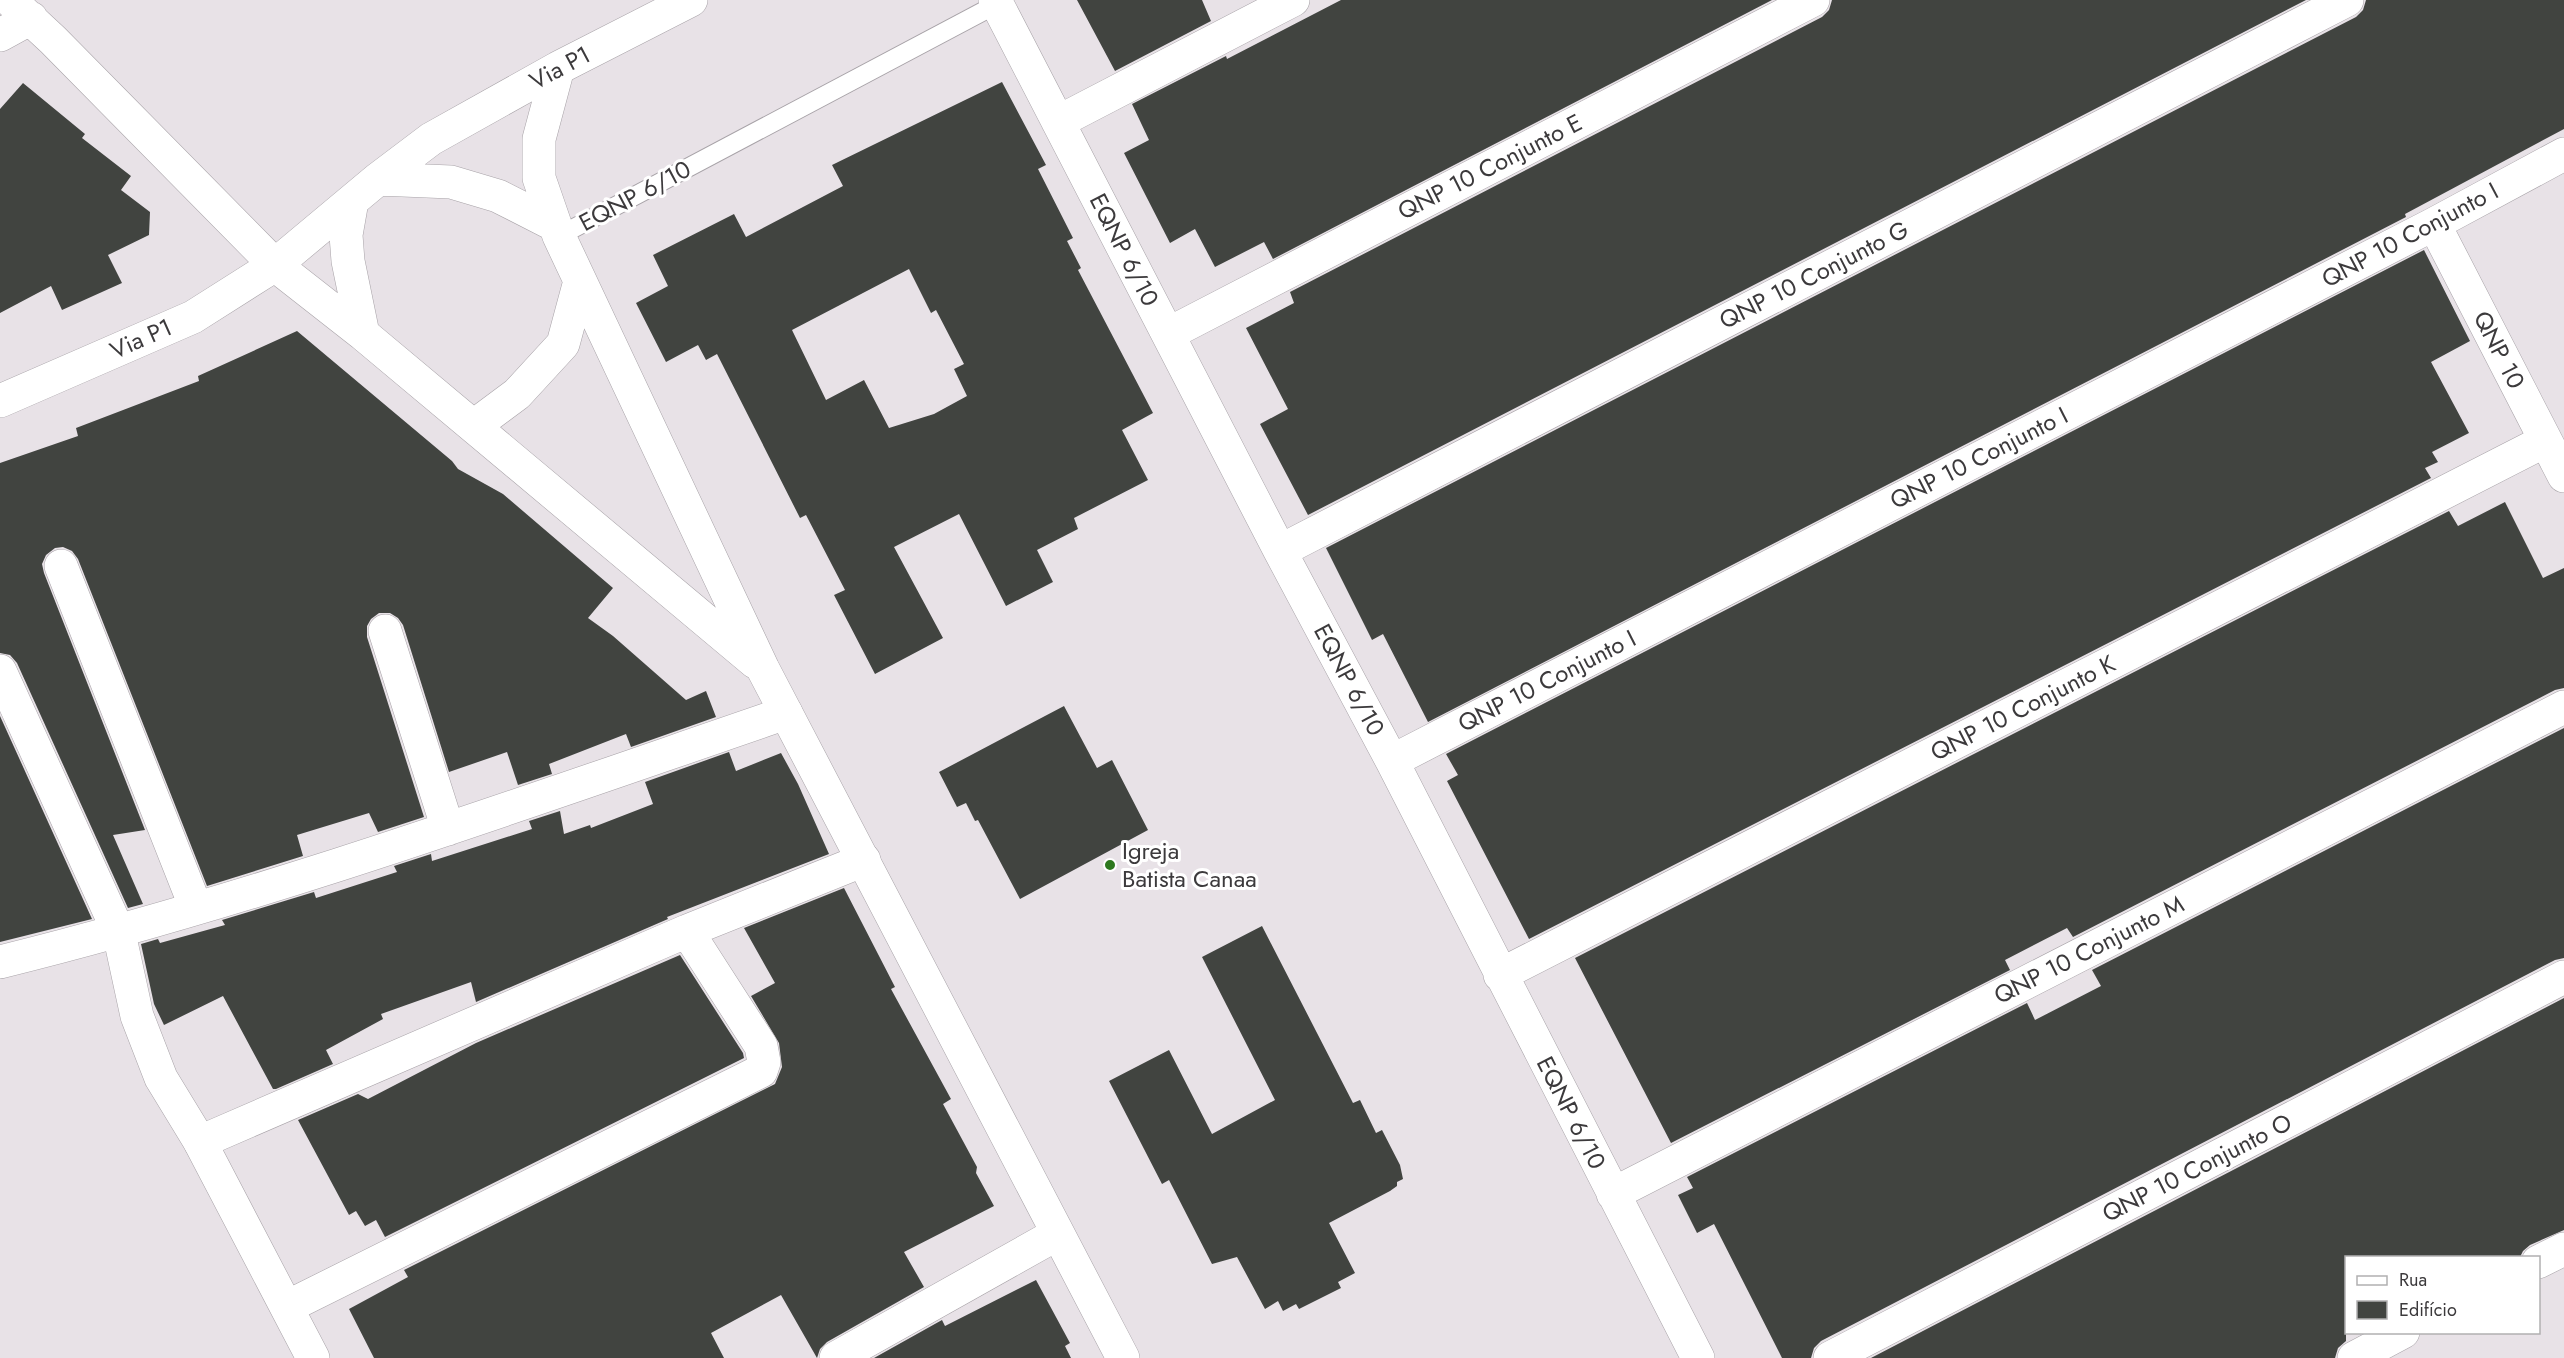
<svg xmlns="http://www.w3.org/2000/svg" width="2564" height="1358" viewBox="0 0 2564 1358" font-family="Jost,sans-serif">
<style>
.building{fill:#414440;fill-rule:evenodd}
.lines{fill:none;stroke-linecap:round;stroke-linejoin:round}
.service-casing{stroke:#a8a3a8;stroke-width:20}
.minor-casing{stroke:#a8a3a8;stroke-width:34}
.tertiary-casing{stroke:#a8a3a8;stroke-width:34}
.service{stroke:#fff;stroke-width:18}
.minor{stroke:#fff;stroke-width:33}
.tertiary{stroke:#fff;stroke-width:33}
.poi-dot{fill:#2d781e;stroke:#fff;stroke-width:2}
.labels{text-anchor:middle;stroke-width:6;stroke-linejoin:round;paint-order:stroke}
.street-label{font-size:24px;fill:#3c3a3c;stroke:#fff}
.poi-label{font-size:24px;fill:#3c3a3c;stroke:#fff;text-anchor:start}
</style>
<rect width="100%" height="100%" fill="#e8e2e7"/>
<path class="building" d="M1077,0H1202L1211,21L1115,71Z
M1341,0H1772L1273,259L1264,242L1215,267L1195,229L1170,243L1124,153L1149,140L1132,104L1226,56L1227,59Z
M1832,0H2306L1308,515L1260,424L1288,409L1246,328L1294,303L1290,292L1822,17L1829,10Z
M2366,0H2564V129L2405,214L2406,217L1428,722L1383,634L1372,640L1326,548L2356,17L2363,10Z
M1002,82L1046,165L1038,169L1073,238L1067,241L1081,268L1078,270L1153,413L1122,430L1148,480L1074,518L1078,529L1037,550L1053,582L1006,606L959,514L894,547L943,638L875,674L834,595L845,590L806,515L800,518L717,354L706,360L698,345L666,362L636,303L668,286L653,255L734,214L746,237L843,186L832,165ZM909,269L931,313L936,310L964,364L954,369L967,396L934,414L889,428L864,380L826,400L792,330Z
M23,83L85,134L82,138L131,176L121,190L150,212L149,235L108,255L122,283L62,310L51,286L0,313V109Z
M2424,250L2470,341L2431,362L2469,433L2432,452L2438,462L2425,468L2431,478L1529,939L1447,781L1458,775L1446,754Z
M297,331L452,461L458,469L503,494L613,588L588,618L613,636L686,700L706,691L716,717L631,747L626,734L549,764L552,774L518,785L507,752L449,772L403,625L398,618L390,613H379L371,619L367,626V637L424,817L378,832L369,813L297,835L303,856L207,886L78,559L72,551L63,547L55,548L46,555L42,564L44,573L145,830L113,835L143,904L128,908L17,663L10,655L0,653V463L78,436L76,428L199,381L198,376Z
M2505,502L2543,578L2564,568V688L2555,690L2073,937L2067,928L2005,960L2010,970L1671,1143L1575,958L2449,511L2458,526Z
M1064,706L1097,768L1112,760L1148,830L1020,899L978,820L975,821L966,803L957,807L939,772Z
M0,716L92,919L0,942Z
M2564,728V958L2555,960L1821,1341L1814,1348L1811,1358H1782L1714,1224L1697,1233L1678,1195L1693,1188L1687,1177L2027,1003L2035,1020L2101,986L2092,970Z
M729,752L736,771L781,753L798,784L829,854L667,917L668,919L476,1002L471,982L381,1014L383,1019L326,1050L333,1064L276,1089H273L223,996L164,1025L154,1004L141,944L158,939L160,943L225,925L222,920L314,892L316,898L397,872L394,866L431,854L432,861L532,829L529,821L560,811L564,834L590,825L591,828L653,804L645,782Z
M844,888L895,987L891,989L951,1099L943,1104L977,1167L976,1173L994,1206L904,1252L924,1287L827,1342L820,1349L817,1358L781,1295L711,1333L724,1358H374L349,1309L408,1277L404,1270L775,1084L782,1067L779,1043L751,996L775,983L744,928Z
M1262,926L1353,1103L1360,1100L1376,1133L1382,1130L1400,1165L1403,1179L1397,1182V1186L1390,1191L1329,1223L1355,1273L1338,1282L1341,1288L1299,1309L1296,1304L1283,1311L1278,1301L1265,1309L1237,1257L1212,1264L1169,1180L1162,1184L1109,1081L1169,1050L1212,1134L1275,1100L1202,957Z
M680,955L743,1053L744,1058L385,1237L376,1220L365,1226L356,1211L349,1215L298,1120L358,1094L368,1099L476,1043Z
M2564,998V1230L2530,1245L2523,1251L2520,1257H2346V1341L2338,1348L2335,1358H1871Z
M1036,1280L1070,1343L1065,1346L1071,1358H874L942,1320L945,1326Z"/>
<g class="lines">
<g class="service-casing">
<path id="service" d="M559,236L997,4"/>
</g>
<g class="minor-casing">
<path id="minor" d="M10,0L53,40L275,265
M995,0L1280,551L1392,761L1698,1358
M0,35L31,18
M1058,122L1293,0
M2434,224L2564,476
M1168,334L1813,0
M1280,551L2347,0
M61,566L196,908
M385,631L448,829
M1392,761L2434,224L2564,154
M0,962C267,896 526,802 786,713
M1500,975L2545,441
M200,1142L687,931L864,860
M1613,1194L2564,707
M2538,1262L2564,1249
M287,1307L761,1071L764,1062L761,1046L687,931
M836,1358L1057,1234
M1830,1358L2564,977
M2354,1358L2403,1332"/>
</g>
<g class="tertiary-casing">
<path id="tertiary" d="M558,68L539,139V178L559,236L763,669L1123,1358
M378,179L451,182L498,196L555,225
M352,201L346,235L348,261L363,334
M275,265L363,334L755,662
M0,401L193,317L275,265L378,179L431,139L558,68L691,0
M474,426L517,394L563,344L580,281
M0,671L119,933L137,1016L161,1078L200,1142L313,1358"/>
</g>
<use href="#service" class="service"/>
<use href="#minor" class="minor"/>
<use href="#tertiary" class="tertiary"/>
</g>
<circle class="poi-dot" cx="1110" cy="865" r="6"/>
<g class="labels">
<g class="street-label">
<text transform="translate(560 68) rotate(-28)" y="8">Via P1</text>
<text transform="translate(1490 167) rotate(-27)" y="8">QNP 10 Conjunto E</text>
<text transform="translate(635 196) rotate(-28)" y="8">EQNP 6/10</text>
<text transform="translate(2410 235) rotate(-28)" y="8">QNP 10 Conjunto I</text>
<text transform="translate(1124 250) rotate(63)" y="8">EQNP 6/10</text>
<text transform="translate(1814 275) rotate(-27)" y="8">QNP 10 Conjunto G</text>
<text transform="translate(141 339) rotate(-24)" y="8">Via P1</text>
<text transform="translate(2499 350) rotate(63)" y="8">QNP 10</text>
<text transform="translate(1979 458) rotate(-27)" y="8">QNP 10 Conjunto I</text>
<text transform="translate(1349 680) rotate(62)" y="8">EQNP 6/10</text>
<text transform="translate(1547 681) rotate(-27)" y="8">QNP 10 Conjunto I</text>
<text transform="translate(2023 708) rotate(-27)" y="8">QNP 10 Conjunto K</text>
<text transform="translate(2089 950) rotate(-27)" y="8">QNP 10 Conjunto M</text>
<text transform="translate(1571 1113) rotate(63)" y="8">EQNP 6/10</text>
<text transform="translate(2197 1168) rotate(-27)" y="8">QNP 10 Conjunto O</text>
</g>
<g class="poi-label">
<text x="1122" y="859">Igreja<tspan x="1122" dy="28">Batista Canaa</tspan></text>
</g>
</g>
<rect x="2345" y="1256" width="195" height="78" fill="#ffffff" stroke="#b1b0b1" stroke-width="1.5"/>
<rect x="2357" y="1276" width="30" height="9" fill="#ffffff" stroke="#b1b0b1" stroke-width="1.5"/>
<text x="2399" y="1286" font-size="18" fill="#3c3a3c">Rua</text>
<rect x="2357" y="1301" width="30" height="18" fill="#414440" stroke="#b1b0b1" stroke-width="1.5"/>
<text x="2399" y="1316" font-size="18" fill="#3c3a3c">Edifício</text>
</svg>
